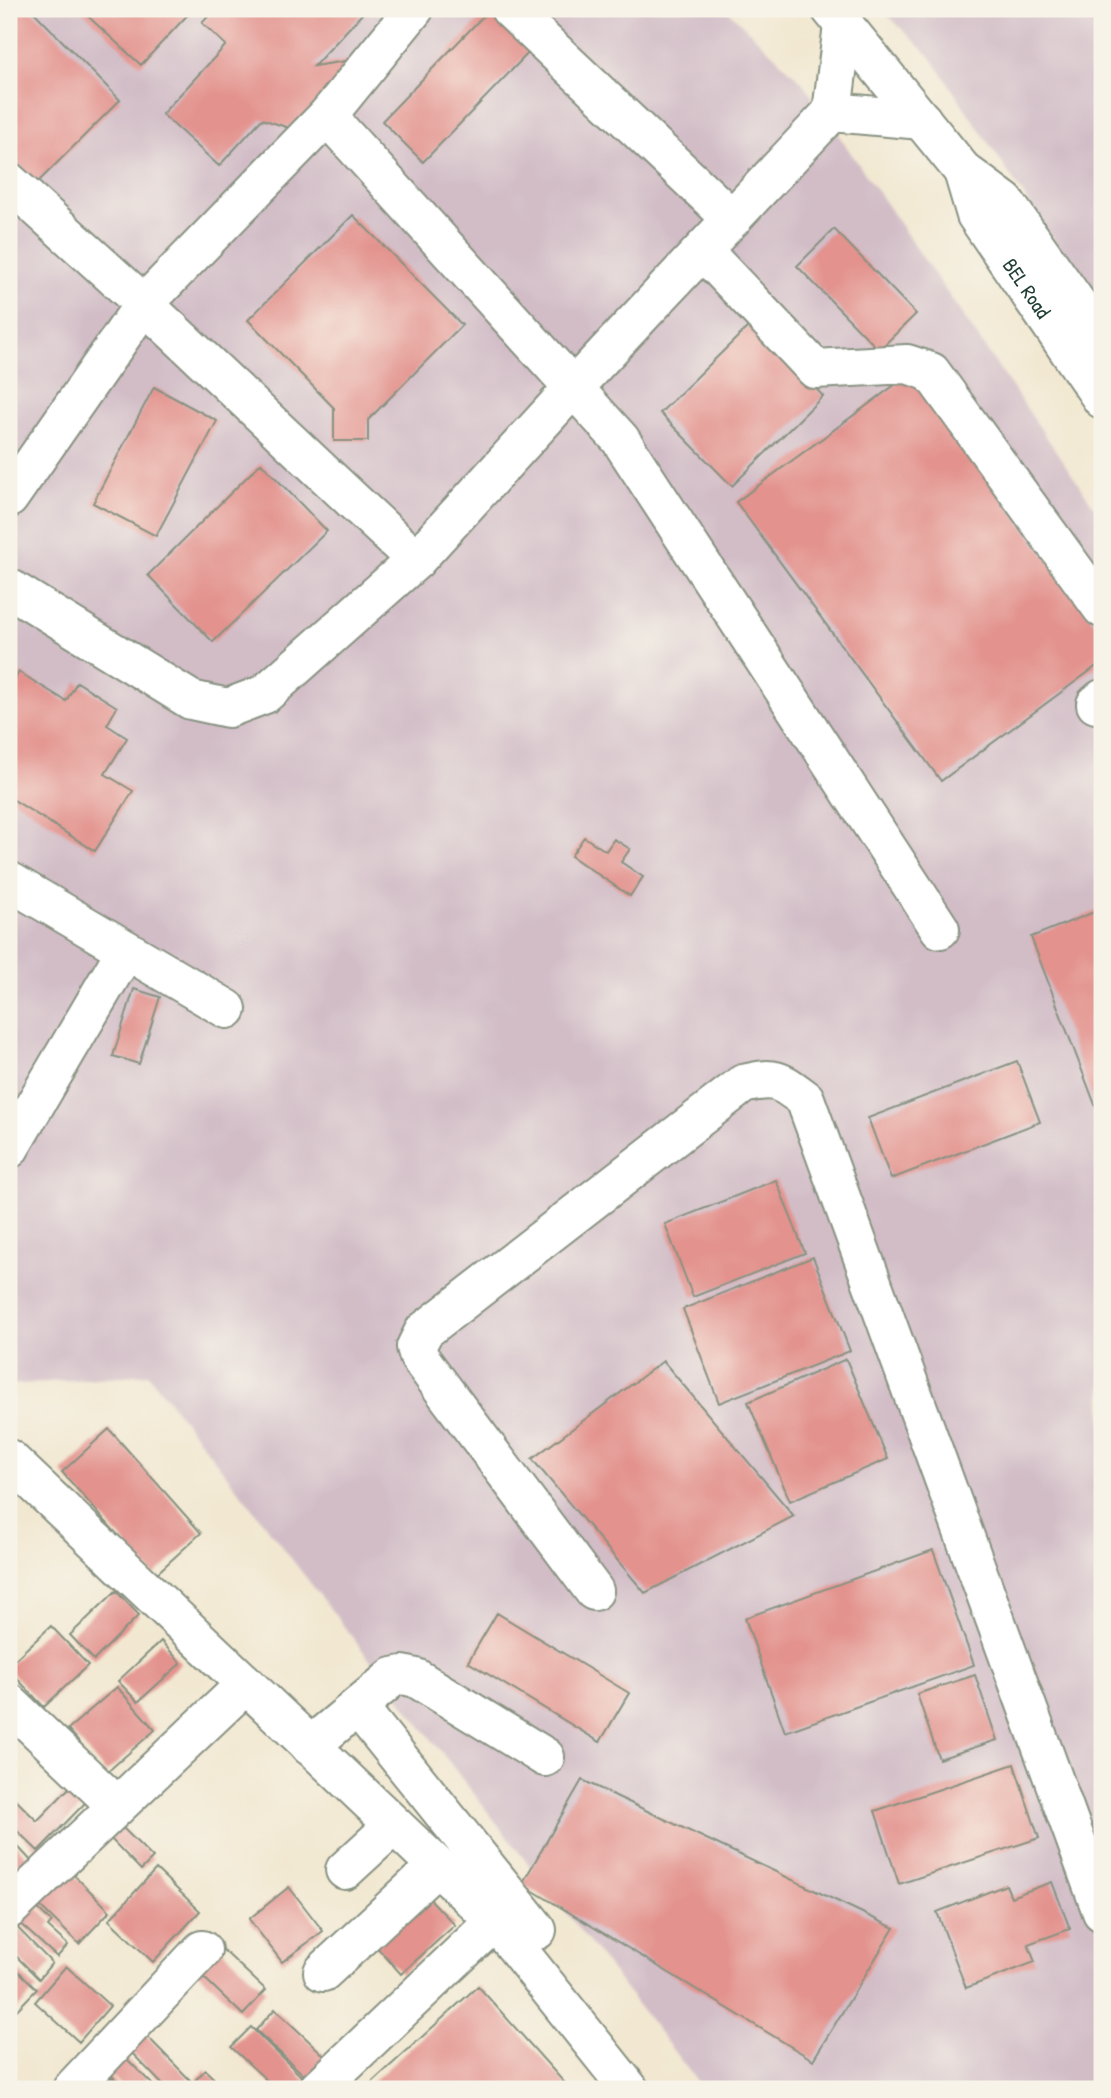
<svg xmlns="http://www.w3.org/2000/svg" width="1111" height="2098" viewBox="0 0 1111 2098" font-family="'Patrick Hand',sans-serif">
<style>
.industrial{fill:#d2bdc7}
.building{fill:#e3928d}
.lines{fill:none;stroke-linecap:round;stroke-linejoin:round}
.minor-casing{stroke:#889282;stroke-width:42}
.minor{stroke:#fff;stroke-width:38}
.labels{text-anchor:middle;stroke-width:6;stroke-linejoin:round;paint-order:stroke}
.street-label{font-size:21px;fill:#1f3d34;stroke:#f7f3e8}
</style>
<rect width="100%" height="100%" fill="#f7f3e8"/>
<filter id="ink" filterUnits="userSpaceOnUse"><feTurbulence type="fractalNoise" baseFrequency=".0143" numOctaves="2"/><feDisplacementMap in="SourceGraphic" scale="14" xChannelSelector="R" yChannelSelector="G"/><feConvolveMatrix kernelMatrix="1 2 1 2 8 2 1 2 1" color-interpolation-filters="sRGB"/></filter>
<filter id="wash" filterUnits="userSpaceOnUse"><feTurbulence type="fractalNoise" baseFrequency=".00686" numOctaves="4" result="noise"/><feDisplacementMap in="SourceGraphic" scale="28" xChannelSelector="R" yChannelSelector="G"/><feGaussianBlur stdDeviation="1.57" result="paint"/><feColorMatrix in="noise" values="0 0 0 0 0 0 0 0 0 0 0 0 0 0 0 0 0 1.4 0 .05"/><feComposite in="paint" operator="in"/></filter>
<g filter="url(#wash)">
<rect width="100%" height="100%" fill="#f2e8d1"/>
<path class="industrial" d="M9,9H726L802,82L1102,518V2089H703L148,1374L9,1385Z
M881,9H1102V312L930,56Z"/>
<g id="blocks">
<path class="building" d="M9,9H31L120,100L37,183L9,154Z
M80,9H193L141,65Z
M215,9H356L362,14L314,66L359,59L298,131L262,119L219,166L162,114L226,45L202,23Z
M490,9H497L535,46L423,162L382,121Z
M353,215L462,325L368,420V441H334V408L248,320Z
M834,229L916,314L879,350L797,266Z
M752,323L823,396L732,486L660,413Z
M911,373L1102,633V662L941,781L736,502Z
M154,387L217,421L156,536L93,503Z
M261,463L327,531L213,642L148,575Z
M19,672L66,701L77,682L117,707L107,725L127,738L105,774L133,791L95,851L9,797V688Z
M584,837L606,851L614,839L630,849L621,862L643,877L630,896L571,856Z
M1102,909V1123L1031,937Z
M134,989L160,997L139,1064L113,1056Z
M1017,1061L1040,1122L891,1179L868,1118Z
M776,1180L805,1253L693,1297L665,1224Z
M813,1257L850,1351L719,1403L683,1309Z
M846,1359L888,1459L790,1501L748,1402Z
M663,1361L794,1516L645,1593L532,1459Z
M109,1429L201,1533L154,1576L62,1472Z
M933,1550L974,1665L785,1732L745,1618Z
M116,1591L139,1615L94,1660L70,1635Z
M497,1613L629,1693L600,1742L468,1662Z
M51,1626L88,1665L44,1707L9,1670V1665Z
M161,1641L181,1663L138,1702L118,1681Z
M975,1675L997,1740L939,1759L917,1694Z
M117,1687L155,1730L106,1773L68,1729Z
M1014,1764L1039,1838L899,1884L875,1811Z
M582,1780L894,1928L813,2060L522,1884Z
M72,1785L88,1800L38,1851L9,1823V1793L37,1821Z
M119,1824L153,1858L141,1870L108,1836Z
M9,1837L33,1863L9,1885Z
M156,1869L200,1911L153,1962L109,1920Z
M69,1870L110,1911L79,1944L37,1903Z
M1052,1882L1070,1929L1028,1944L1035,1962L966,1988L937,1912L1006,1885L1011,1897Z
M289,1887L323,1931L282,1962L249,1919Z
M428,1897L455,1925L401,1974L376,1946Z
M31,1902L52,1922L48,1927L68,1945L57,1957L15,1919Z
M11,1921L52,1963L39,1979L9,1949Z
M221,1948L266,1990L243,2015L198,1972Z
M9,1962L37,1989L9,2018Z
M66,1966L110,2006L79,2042L35,2002Z
M478,1986L570,2089H371L368,2086Z
M275,2009L328,2059L309,2080L256,2030Z
M251,2027L307,2082L299,2089H276L231,2047Z
M141,2030L190,2080L180,2089H167L124,2045Z
M117,2049L157,2089H125L101,2065Z
M99,2066L122,2089H90Z
M205,2070L225,2089H187Z"/>
</g>
</g>
<g filter="url(#ink)">
<use href="#blocks" fill-opacity="0" stroke="#889282" stroke-width="2"/>
<g class="lines">
<g class="minor-casing">
<g id="minor">
<path d="M510,9L732,219"/>
<path d="M831,9L963,171L1005,202L1102,339"/>
<path d="M832,112L843,25"/>
<path d="M327,116L620,439L940,929"/>
<path id="s1" d="M963,171L976,215L1102,399"/>
<path d="M9,182L144,304L327,116L414,9"/>
<path d="M703,251L815,369L907,364L931,372L1102,608"/>
<path d="M9,498L144,304L416,560"/>
<path d="M9,588L191,700L228,708L265,694L416,560L572,389L832,112L922,120"/>
<path d="M1096,704L1102,699"/>
<path d="M9,881L227,1009"/>
<path d="M9,1149L126,950"/>
<path d="M9,1459L495,1921L629,2089"/>
<path d="M594,1591L419,1357L416,1347L424,1331L743,1084C775,1076 780,1080 805,1099L1102,1912"/>
<path d="M9,1703L117,1806"/>
<path d="M358,1707L537,1930"/>
<path d="M310,1746L393,1677L403,1675L416,1678L545,1757"/>
<path d="M345,1870L394,1825"/>
<path d="M9,1909L245,1685"/>
<path d="M323,1972L437,1866"/>
<path d="M72,2089L202,1950"/>
<path d="M318,2089L495,1921"/>
</g>
</g>
<use href="#minor" class="minor"/>
</g>
</g>
<g class="labels">
<g class="street-label">
<text dy="7" stroke="none"><textPath href="#s1" startOffset="135">BEL Road</textPath></text>
</g>
</g>
<rect width="1111" height="2098" fill="none" stroke="#f7f3e8" stroke-width="35"/>
</svg>
